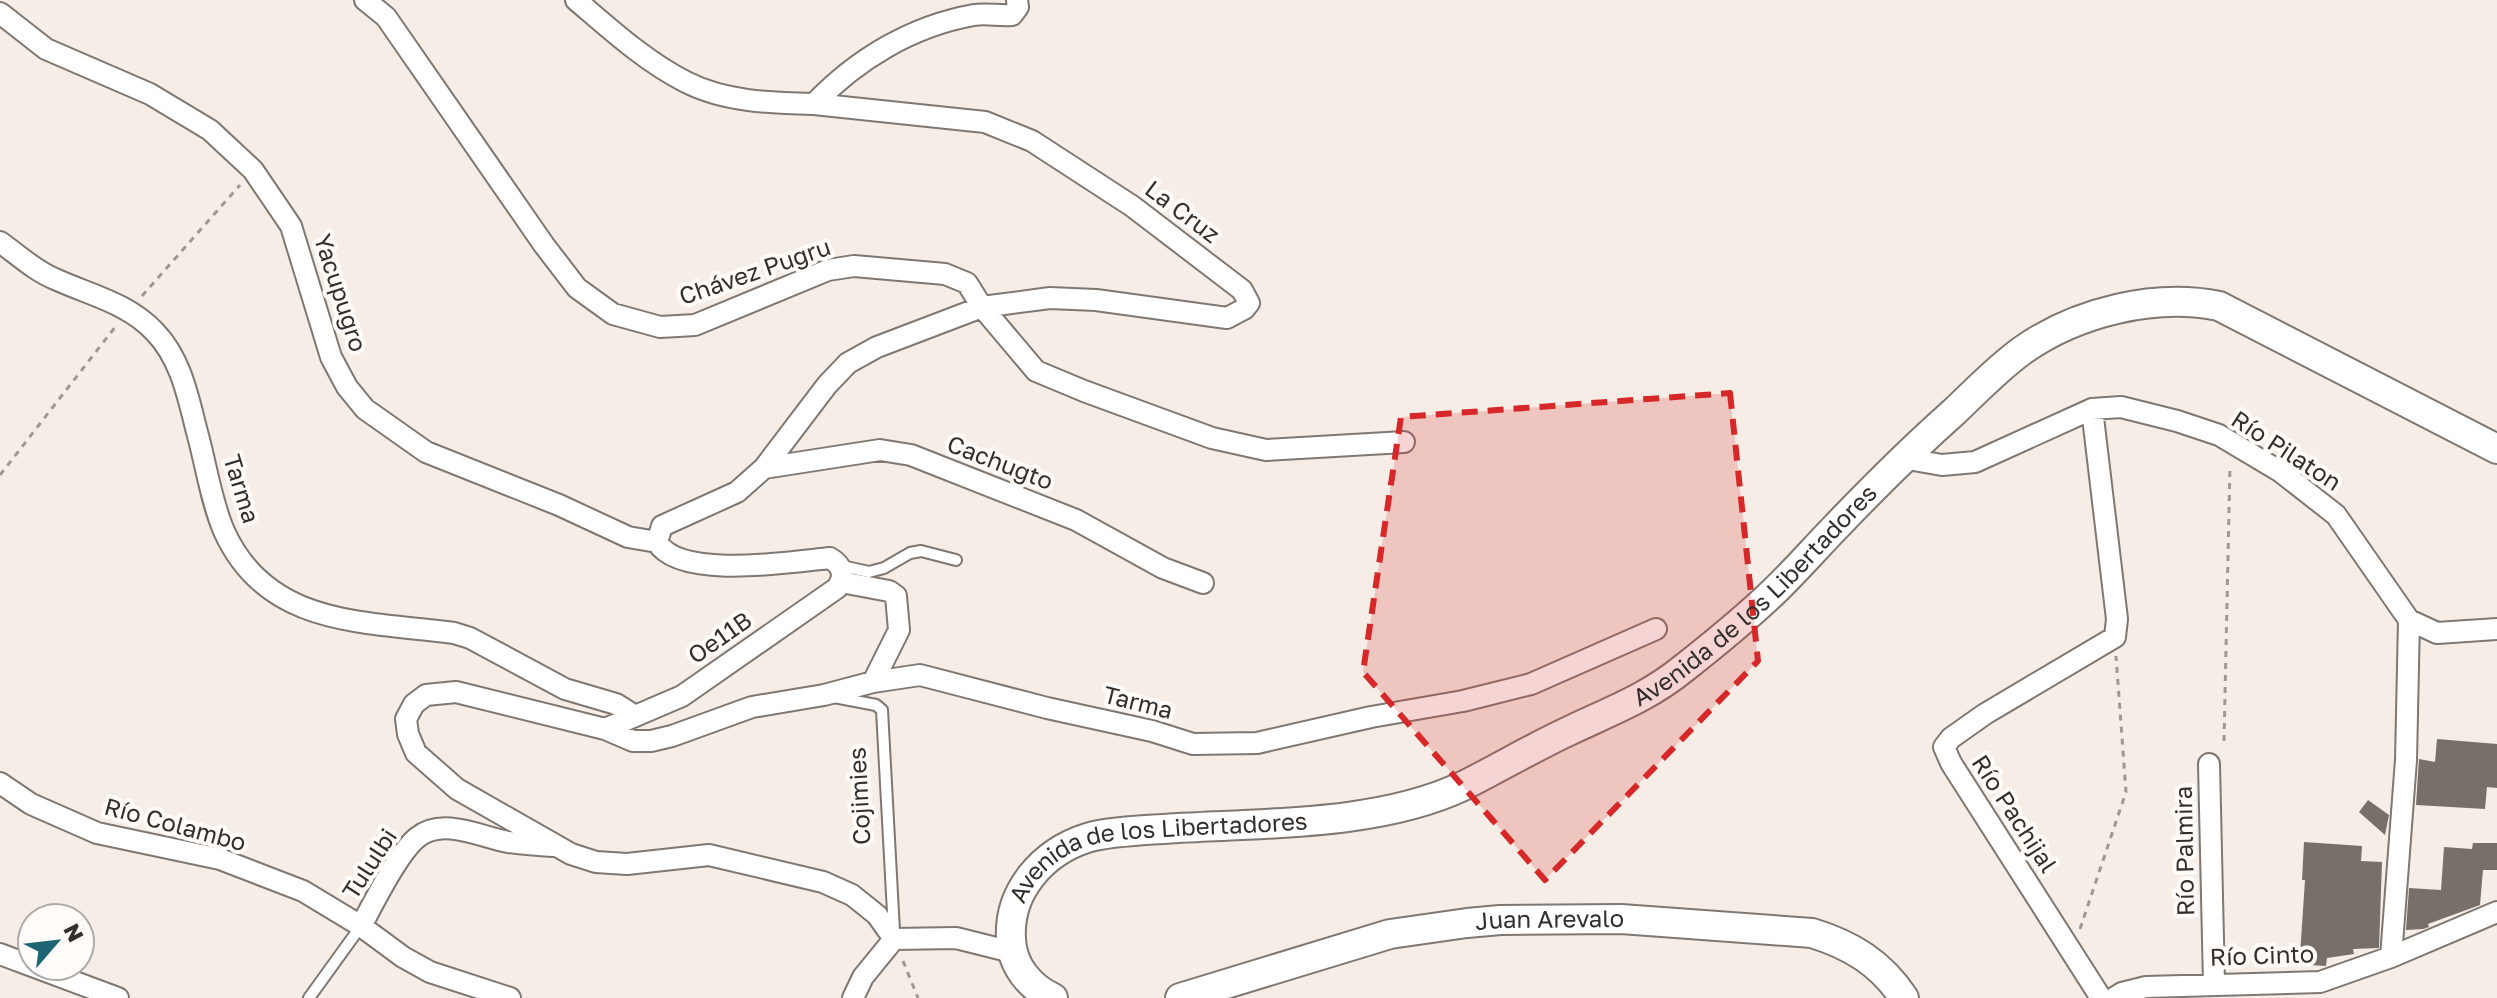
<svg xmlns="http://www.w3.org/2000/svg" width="2497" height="998" viewBox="0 0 2497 998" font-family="'Golos Text',sans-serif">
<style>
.building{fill:#776f69}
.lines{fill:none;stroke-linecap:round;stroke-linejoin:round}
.lane-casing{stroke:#7f7771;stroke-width:14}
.street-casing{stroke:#7f7771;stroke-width:24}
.secondary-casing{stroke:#7f7771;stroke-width:32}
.path{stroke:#9e9792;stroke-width:3;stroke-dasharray:6 6;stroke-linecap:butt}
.lane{stroke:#fff;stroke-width:10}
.street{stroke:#fff;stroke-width:20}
.secondary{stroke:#fff;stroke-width:28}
.marked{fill:#d62828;fill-opacity:0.2;stroke:#d62828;stroke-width:6;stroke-dasharray:16 10;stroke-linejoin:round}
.labels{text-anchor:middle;stroke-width:8;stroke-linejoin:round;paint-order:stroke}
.street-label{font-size:24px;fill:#322f2c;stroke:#fffcf9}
</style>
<rect width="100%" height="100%" fill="#f6ede6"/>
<path class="building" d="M2437,739L2497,744V788L2487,787L2485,809L2416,805L2419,759L2435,762Z
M2368,800L2389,815L2385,835L2359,812Z
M2304,842L2362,846L2361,861L2382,862L2379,948L2353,949L2354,954L2327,958L2326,966L2309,965V956L2300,955L2305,880H2302Z
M2473,843H2497V870H2483L2480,905L2428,924L2429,927L2423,929L2406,930L2409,888L2441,890L2444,847L2472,849Z"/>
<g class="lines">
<g class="lane-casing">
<path id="lane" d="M842,566L869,572L884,568L910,553L921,551L956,560
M834,697L876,705L882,710L894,931
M309,998L361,926"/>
</g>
<g class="street-casing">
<path id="street" d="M365,0L386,17L544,245L577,288L613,314L660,327L695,325L828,270L854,266L945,274L967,283L982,307L1036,371L1084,391L1212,438L1266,450L1404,442
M576,0C610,29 646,62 686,82C725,102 772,103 814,104C857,59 912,26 974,15C986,13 999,16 1012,15L1018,7L1017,0
M0,13L46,49L150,94L210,130L253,170L291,226L331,357L347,387L365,409L426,452L559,505L628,537L657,542C679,580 791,562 830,558C842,565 846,576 837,588L682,696L605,729
M0,242C17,254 35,271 55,279C90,295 128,303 155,332C181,359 188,397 197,432C206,464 211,501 224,531C267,627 364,621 454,633L470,638L565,689L616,704L635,716
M2092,409L2117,619L2115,637L1985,714L1951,738L1944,747L1951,763L2101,998
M1902,458L1942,465L1975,462L2092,409L2121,407L2177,421L2219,435L2281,472L2336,515L2409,620L2406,760L2391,957
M764,468L880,450L911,455L1076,520L1163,568L1203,583
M657,542L662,526L737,492L764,468L827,385L848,363L877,347L982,307L1050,298L1096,300L1227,318L1244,309L1249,303L1242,290L1132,206L1032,141L985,122L814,104
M841,582L889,591L896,596L899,630L873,682
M2409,620L2437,633L2497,629
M2209,764L2214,984
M0,783L31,804L97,833L220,859L303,891L361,926L403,957L430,972L510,998
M361,926C373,904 399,851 418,837C443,817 481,837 508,842C522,844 537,845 552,846
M894,939L877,915L852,895L823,882L709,855L627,864L596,862L571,854L457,789L416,753L408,734L406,719L414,704L426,695L456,692L605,729L633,741H651L672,736L752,707L824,695L873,682L920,675L1047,708L1152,731L1193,744L1257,743L1371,717L1463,701L1531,684L1656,629
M0,954L32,966
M32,966L118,998
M853,998L863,977L894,939L956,938L1012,952
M2114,998L2122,993L2146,987L2320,982L2391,957L2497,912"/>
</g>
<g class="secondary-casing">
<g id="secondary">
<path id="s1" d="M1053,998C1030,987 1012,966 1011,939C1008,891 1043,852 1087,838C1108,831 1154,830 1178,828C1268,823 1381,825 1463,786C1499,768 1534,747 1571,730C1613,710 1647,698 1684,668C1712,646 1740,623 1766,599C1788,579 1809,555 1830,533C1870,491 1911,450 1955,411C1977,390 1999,367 2023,350C2077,312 2155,293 2219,306L2497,449"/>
<path id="s2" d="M1180,998L1390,934L1467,923L1500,920L1621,919L1812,933C1851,945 1881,963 1904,998"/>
</g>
</g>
<path class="path" d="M142,296L240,185
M0,475L116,326
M2224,741L2230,465
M2080,929L2126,792L2116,656
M903,961L918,998"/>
<use href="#lane" class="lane"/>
<use href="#street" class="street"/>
<use href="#secondary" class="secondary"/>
</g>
<path class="marked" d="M1730,393L1758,661L1545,880L1363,672L1401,417Z"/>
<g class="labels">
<g class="street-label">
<text transform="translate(1182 212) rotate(37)" y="8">La Cruz</text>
<text transform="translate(755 272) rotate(-19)" y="8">Chávez Pugru</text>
<text transform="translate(340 293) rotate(72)" y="8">Yacupugro</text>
<text transform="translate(2286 451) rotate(33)" y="8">Río Pilaton</text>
<text transform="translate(1000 463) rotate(21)" y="8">Cachugto</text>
<text transform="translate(241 489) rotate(73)" y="8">Tarma</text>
<text dy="8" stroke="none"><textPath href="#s1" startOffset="946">Avenida de los Libertadores</textPath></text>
<text transform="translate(720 638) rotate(-35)" y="8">Oe11B</text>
<text transform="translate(1138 703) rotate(14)" y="8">Tarma</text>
<text transform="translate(860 796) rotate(-93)" y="8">Cojimies</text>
<text transform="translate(2014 814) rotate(57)" y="8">Río Pachijal</text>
<text transform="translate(175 825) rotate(15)" y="8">Río Colambo</text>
<text transform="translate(2185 851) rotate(-91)" y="8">Río Palmira</text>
<text transform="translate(370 864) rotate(-57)" y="8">Tululbi</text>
<text dy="8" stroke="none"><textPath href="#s1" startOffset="274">Avenida de los Libertadores</textPath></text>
<text dy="8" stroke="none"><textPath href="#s2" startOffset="380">Juan Arevalo</textPath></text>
<text transform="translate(2262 956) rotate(-2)" y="8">Río Cinto</text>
</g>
</g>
<g transform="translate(56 942) rotate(62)"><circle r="38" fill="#fffcf9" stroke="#adaaa7" stroke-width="2"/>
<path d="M0-6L14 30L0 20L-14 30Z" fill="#1e6574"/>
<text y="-12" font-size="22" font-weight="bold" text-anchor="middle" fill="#322f2c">N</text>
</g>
</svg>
